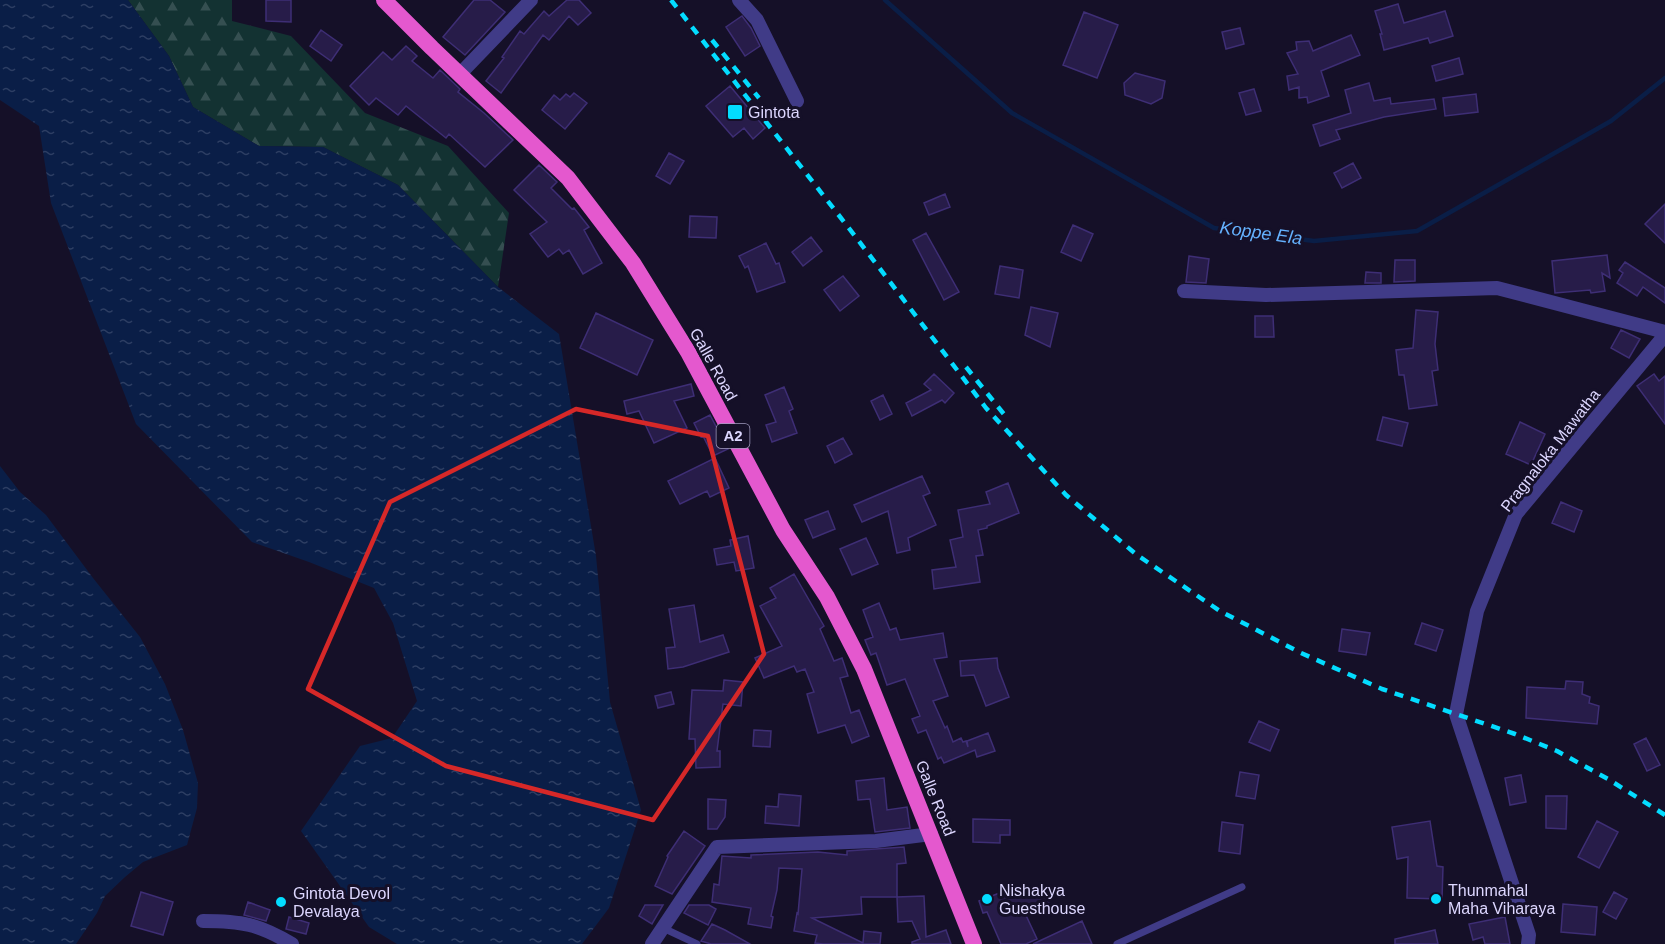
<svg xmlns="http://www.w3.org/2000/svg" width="1665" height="944" viewBox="0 0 1665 944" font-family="Arial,sans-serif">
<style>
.forest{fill:url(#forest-firs)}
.water{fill:url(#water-ripples)}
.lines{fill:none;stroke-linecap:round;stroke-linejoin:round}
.stream{stroke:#0a1e47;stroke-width:4.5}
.building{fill:#271c49;stroke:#3e2e75;stroke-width:1.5}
.service{stroke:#403b87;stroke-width:7}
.minor{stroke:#403b87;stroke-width:14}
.trunk{stroke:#e458ce;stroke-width:16}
.rail{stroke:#03dcff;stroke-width:4.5;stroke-dasharray:9 8;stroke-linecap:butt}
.marked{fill:none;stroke:#d62828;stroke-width:4.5;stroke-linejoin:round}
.poi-dot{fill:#03dcff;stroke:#151028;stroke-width:2}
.labels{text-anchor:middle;stroke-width:6;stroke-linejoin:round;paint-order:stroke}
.shield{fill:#151028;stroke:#a19bbe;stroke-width:1.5}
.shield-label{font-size:15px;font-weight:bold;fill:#ddd7ff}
.poi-label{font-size:16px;fill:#ddd7ff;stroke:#151028;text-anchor:start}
.street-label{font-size:16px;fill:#ddd7ff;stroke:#151028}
.water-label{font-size:18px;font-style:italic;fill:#65b2ff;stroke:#151028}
</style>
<defs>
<pattern id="forest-firs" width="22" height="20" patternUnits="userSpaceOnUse" patternTransform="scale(1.5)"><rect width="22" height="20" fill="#133232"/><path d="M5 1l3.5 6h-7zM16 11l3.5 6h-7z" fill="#354f51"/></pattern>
<pattern id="water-ripples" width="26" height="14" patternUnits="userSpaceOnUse" patternTransform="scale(1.5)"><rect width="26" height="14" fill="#0a1e47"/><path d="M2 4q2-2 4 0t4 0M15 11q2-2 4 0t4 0" fill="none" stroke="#2d3e63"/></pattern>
</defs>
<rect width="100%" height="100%" fill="#151028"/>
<path class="forest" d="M128,0H232V21L291,36L365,113L448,146L509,213L498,287L398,185L323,147L259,146L193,107L169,56Z"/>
<path class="water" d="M0,0H128L169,56L193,107L259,146L323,147L398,185L498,287L559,334L596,556L610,702L641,810L609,908L582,944H397L369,927L301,831L360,746L392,738L417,701L393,623L374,588L309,562L252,542L136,424L51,203L39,126L0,100Z
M0,466L20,492L46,515L93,578L140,637L165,684L183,730L198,783L197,808L187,845L143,862L125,877L105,896L97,913L76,944H0Z"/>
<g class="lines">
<path class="stream" d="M885,0L1012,113L1214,228L1314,241L1417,231L1611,121L1665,78"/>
</g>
<path class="building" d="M266,0H291V22L266,21Z
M474,0H490L505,12L465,55L443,37Z
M567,0H579L591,13L578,25L569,16L549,40L543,35L501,93L486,81L504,58L502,57L520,31L524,34L544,11L549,16Z
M1398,4L1404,23L1445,11L1453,36L1430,43L1428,38L1384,50L1380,34H1382L1375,11Z
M1084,12L1118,25L1097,78L1063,65Z
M742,16L751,28L760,46L745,56L726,27Z
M1240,28L1244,44L1226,49L1222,32Z
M321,30L342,45L331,61L310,46Z
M1351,35L1360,55L1321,71L1329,96L1308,103L1307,97L1299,98V87L1289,90L1287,76L1298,74L1287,53L1297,50L1296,42L1309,41L1313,51Z
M406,46L417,56L412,61L433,78L440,70L460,89L458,92L484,113L513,140L485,167L449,134L446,138L406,106L398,115L376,98L369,105L350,86L383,52L392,60Z
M1459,58L1463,74L1436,81L1432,66Z
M1135,73L1165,81L1162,98L1151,104L1125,95L1124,83Z
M1369,83L1374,101L1390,98L1391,104L1434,99L1436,109L1384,117L1336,130L1340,139L1320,146L1313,125L1351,113L1345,90Z
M730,86L765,128L753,139L744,128L733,137L706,106Z
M1254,89L1261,111L1246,115L1239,93Z
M574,93L587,103L565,129L542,110L554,95L560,100L566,94L570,97Z
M1476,94L1478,112L1445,116L1443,98Z
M669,153L684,161L670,184L656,176Z
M1353,163L1361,178L1342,188L1334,173Z
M539,165L557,182L551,188L572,209L574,208L589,227L584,230L602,263L583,274L569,250L563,254L559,249L548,257L530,234L547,222L514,190Z
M945,194L950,207L929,215L924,203Z
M1665,204V243L1645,224Z
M690,216L717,217L716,238L689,237Z
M1073,225L1093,234L1081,261L1061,252Z
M926,233L959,292L944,300L913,240Z
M811,237L822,251L803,266L792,252Z
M766,243L776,264L779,263L785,282L757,292L748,266L745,268L739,256Z
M1607,255L1610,278L1602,273L1605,291L1591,293L1590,290L1555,293L1552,261Z
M1189,256L1209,259L1206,283L1186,282Z
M1395,260H1415V281L1394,282Z
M1625,262L1665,288V303L1643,287L1637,296L1617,283L1623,273L1619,270Z
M1000,266L1023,270L1019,298L995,294Z
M1366,272L1381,273V283H1365Z
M843,276L859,296L840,311L824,290Z
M1031,307L1058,313L1050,347L1025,335Z
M1416,310L1438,312L1435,344L1438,370L1432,371L1437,405L1409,409L1404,375H1399L1396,350L1413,348Z
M596,313L653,340L637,375L580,348Z
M1255,316H1273L1274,337H1255Z
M1621,330L1640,339L1629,358L1611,348Z
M934,374L954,393L945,403L942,400L912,416L906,403L931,390L924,384Z
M1654,374L1659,381L1665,376V424L1637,386Z
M691,384L694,396L674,401L687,428L654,443L639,411L627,414L624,401Z
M784,387L793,409L789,411L797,433L772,442L766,425L776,422L765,395Z
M883,395L892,414L880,420L871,401Z
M710,415L728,449L713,456L703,436L701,437L694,423Z
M1383,417L1408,423L1402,446L1377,440Z
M1520,422L1545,434L1531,465L1506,454Z
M843,438L852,454L835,463L827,446Z
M715,458L729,488L710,497L707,491L680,504L668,481Z
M922,476L930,493L923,496L936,525L908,538L910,550L897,553L888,511L862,522L854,505Z
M1008,483L1019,513L987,526V528L978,530L983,555L976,556L980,582L934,589L932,570L956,567L950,540L963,537L958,510L990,504L986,492Z
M1561,502L1582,511L1574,532L1552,523Z
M828,511L835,529L813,538L805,520Z
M748,536L754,568L736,571L734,562L717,565L714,549L731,546L730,540Z
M866,538L878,564L852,575L840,549Z
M794,574L824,626L820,629L834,661L842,658L848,676L840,678L851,713L859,710L869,736L852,743L845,725L818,733L807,694L814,692L805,669L797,672L794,666L764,678L755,658L782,646L760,606L776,598L770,588Z
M879,603L890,630L896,628L900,640L943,633L947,657L934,659L948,696L933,701L945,728L947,726L953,742L961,738L963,742L966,741L968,747L967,741L988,733L995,751L977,757L975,750L944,763L941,757L938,759L926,730L918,733L912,719L920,716L905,679L887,685L876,653L871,655L865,640L873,637L863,610Z
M694,605L700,642L723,635L729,652L683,667L668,669L666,648L675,647L669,609Z
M1422,623L1443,630L1436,651L1415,644Z
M1342,629L1370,633L1366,655L1339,651Z
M997,658L998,668L1009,697L986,706L974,675L961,676L960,661Z
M724,680L743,682L741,706L723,704L717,751H720V767L696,768L695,739H689L692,690L723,691Z
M1566,681L1583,682L1582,694L1590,697L1589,703L1599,706L1597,724L1526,718L1527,687L1565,689Z
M671,692L674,704L658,708L655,696Z
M1259,721L1279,730L1270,751L1249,742Z
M754,730L771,731L770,747L753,746Z
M1646,738L1660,765L1647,771L1634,744Z
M1240,772L1259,775L1255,799L1236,796Z
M1521,775L1526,802L1510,805L1505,778Z
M884,778L887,810L907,807L910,828L875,832L870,799L858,800L856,781Z
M779,794L801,796L799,826L765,823L766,806L778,807Z
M1546,796H1567L1566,829L1546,828Z
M708,799L726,800L725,817L717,829H708Z
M973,819L1010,820V835H1000V843L973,842Z
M1430,821L1437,866L1443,867L1442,899L1407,898L1408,857L1397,859L1392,827Z
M1597,821L1618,832L1599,868L1578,857Z
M1222,822L1243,825L1240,854L1219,851Z
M684,831L705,846L672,894L655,886L668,857L667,856Z
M904,847L906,863L897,864V897H861L862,914L812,918L863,943L864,931L881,933L880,944H823L815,943L817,935L794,931L797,913L798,914L802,869L779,868L777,890L771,916L773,917L771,928L748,924L751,908L712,902L714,884L719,885L722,856L751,858V855L818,852L847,855V851Z
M1044,885L1049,904L1024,911L1037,939L1026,944H1001L987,912L983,913L979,901L1002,892L1004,896Z
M141,892L173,902L163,935L131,926Z
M1614,892L1627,899L1616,919L1603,912Z
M924,896L926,937L946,930L951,944H912V942L920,939L912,921L898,922L897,897Z
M248,902L270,910L266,921L244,915Z
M1563,904L1597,907L1595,935L1561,932Z
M645,905H663L652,924L639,916Z
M689,905H709L716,909L708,925L684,913Z
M289,917L309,923L306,934L286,929Z
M1505,917L1510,944H1485L1483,937L1473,940L1469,924Z
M1082,921L1092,944H1033Z
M712,924L725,930L750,944H711L701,941Z
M1435,930L1438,944H1395V939Z"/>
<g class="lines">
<path class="service" d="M663,928L697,944
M1117,944L1242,887"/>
<path class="minor" d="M739,0L757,20L797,101
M460,74L531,0
M1184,291L1266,295L1497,288L1665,332
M203,921C242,921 258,924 292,944
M652,944L717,847L876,841L931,834
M1528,944L1529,935L1456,714L1477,611L1516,514L1665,335"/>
<path class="trunk" d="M384,0L432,48L568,178L633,263L688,352L783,530L827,597L864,669L974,944"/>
<path class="rail" d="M671,0L855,236L986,408L1066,495L1137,555L1220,611L1301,653L1382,689L1515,734L1557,751L1608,779L1665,815
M712,40L759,98
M966,367L1007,418"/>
</g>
<path class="marked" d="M576,409L708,436L764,654L653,820L446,766L308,689L390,502Z"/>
<g class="poi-dot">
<rect x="727" y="104" width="16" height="16" rx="3"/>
<circle cx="987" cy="899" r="6"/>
<circle cx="1436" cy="899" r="6"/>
<circle cx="281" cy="902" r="6"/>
</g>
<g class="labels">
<rect class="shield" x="716.5" y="424" width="33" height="24" rx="4.5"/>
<g class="shield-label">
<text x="733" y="441">A2</text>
</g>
<g class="poi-label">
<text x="748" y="118">Gintota</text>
<text x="999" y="896">Nishakya<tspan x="999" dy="18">Guesthouse</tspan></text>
<text x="1448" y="896">Thunmahal<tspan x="1448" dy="18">Maha Viharaya</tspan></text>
<text x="293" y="899">Gintota Devol<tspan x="293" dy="18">Devalaya</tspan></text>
</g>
<g class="street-label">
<text transform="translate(714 364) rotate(61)" y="6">Galle Road</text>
<text transform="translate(1550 450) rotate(-52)" y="6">Pragnaloka Mawatha</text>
<text transform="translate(936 798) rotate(68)" y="6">Galle Road</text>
</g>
<g class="water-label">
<text transform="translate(1261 233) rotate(8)" y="6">Koppe Ela</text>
</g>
</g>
</svg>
